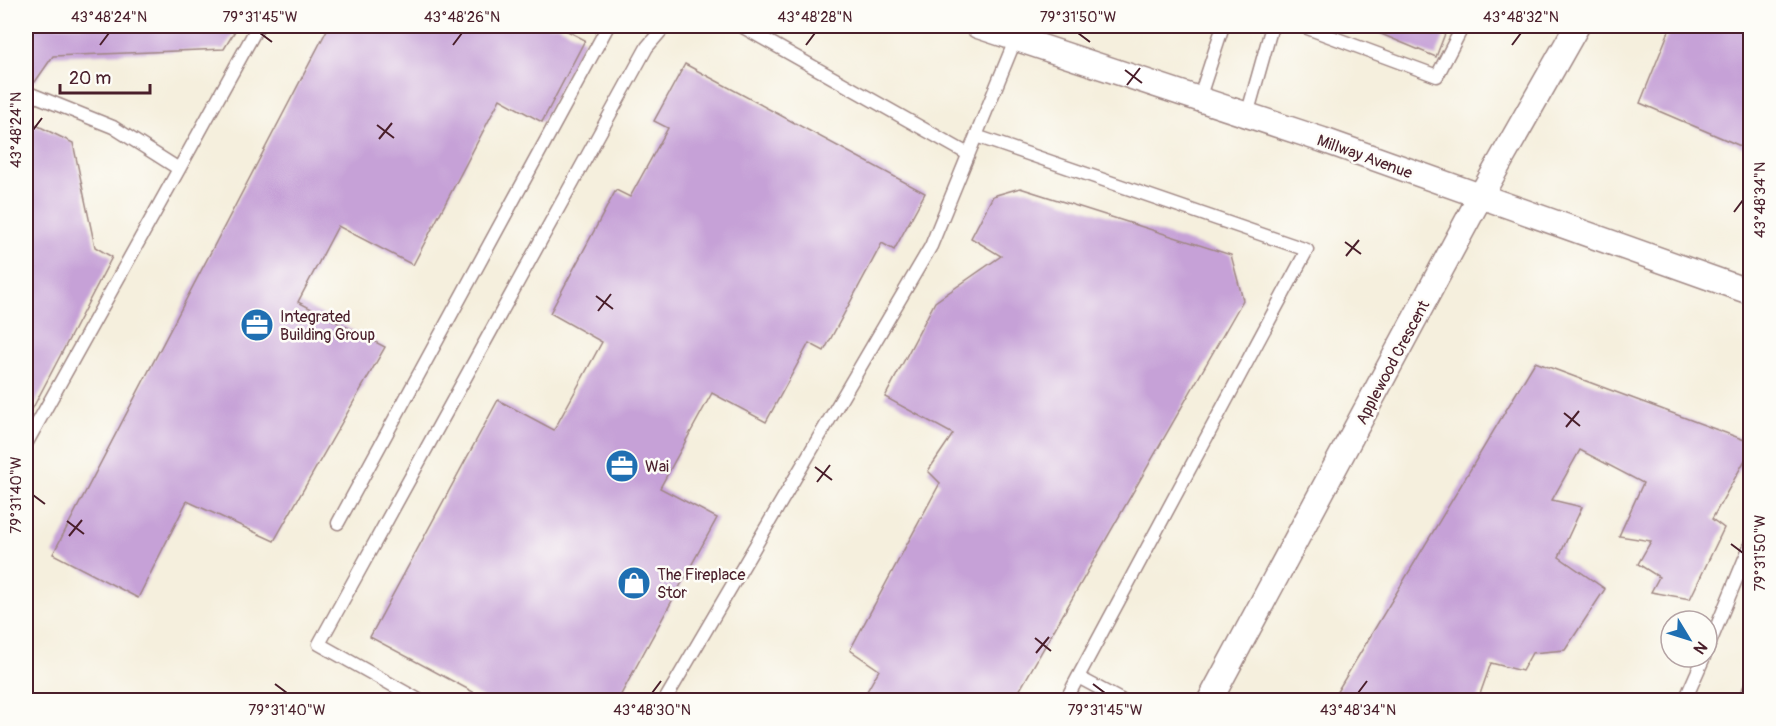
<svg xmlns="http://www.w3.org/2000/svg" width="1776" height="726" viewBox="0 0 1776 726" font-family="Pangolin,sans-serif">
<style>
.building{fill:#c6a1d7}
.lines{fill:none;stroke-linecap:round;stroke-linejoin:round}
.lane-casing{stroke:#a08784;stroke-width:15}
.street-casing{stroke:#a08784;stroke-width:27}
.lane{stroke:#fff;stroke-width:12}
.street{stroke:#fff;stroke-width:24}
.ticks{fill:none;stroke:#4a1f2b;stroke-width:2}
.labels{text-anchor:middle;stroke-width:5;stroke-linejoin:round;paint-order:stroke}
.street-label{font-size:16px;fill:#4a1f2b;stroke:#fdfcf7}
.poi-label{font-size:16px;fill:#4a1f2b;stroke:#fdfcf7;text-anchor:start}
.neatline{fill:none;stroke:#4a1f2b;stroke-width:2}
.ticks-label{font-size:15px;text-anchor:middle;fill:#4a1f2b}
</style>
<rect width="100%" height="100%" fill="#fdfcf7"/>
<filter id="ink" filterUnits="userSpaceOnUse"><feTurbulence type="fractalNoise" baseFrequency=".0167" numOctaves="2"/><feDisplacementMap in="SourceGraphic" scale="12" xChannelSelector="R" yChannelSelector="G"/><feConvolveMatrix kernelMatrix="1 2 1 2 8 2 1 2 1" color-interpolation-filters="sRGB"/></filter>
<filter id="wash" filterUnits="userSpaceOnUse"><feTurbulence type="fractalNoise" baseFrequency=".008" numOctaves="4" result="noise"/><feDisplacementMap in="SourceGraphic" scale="24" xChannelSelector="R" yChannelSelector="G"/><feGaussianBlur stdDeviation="1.35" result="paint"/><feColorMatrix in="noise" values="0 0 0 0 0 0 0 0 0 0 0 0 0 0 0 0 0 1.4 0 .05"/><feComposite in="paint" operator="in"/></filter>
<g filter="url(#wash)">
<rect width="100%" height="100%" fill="#f5efdd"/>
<g id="blocks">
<path class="building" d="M26,26H238L224,49L53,56L35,82L26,77Z
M329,26H558L585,40L542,122L500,99L413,265L338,226L298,302L385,347L274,541L187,501L138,598L53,554Z
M1362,26H1448L1436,57Z
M1671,26H1750V150L1640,103Z
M685,64L925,193L894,250L882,243L824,351L809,343L766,422L712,393L660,488L717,518L618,700H488L370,637L498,400L554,430L602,342L550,313L616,190L630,197L668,128L654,121Z
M26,120L73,143L95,247L112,257L26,421Z
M1020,188L1231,255L1243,300L1014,700H862L879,670L850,650L940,483L928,471L953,434L885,397L935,302L1001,256L971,238L993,196Z
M1535,362L1750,442V451L1712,519L1724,528L1690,599L1651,592L1659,577L1638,564L1651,541L1619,536L1643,483L1580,450L1552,500L1582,507L1559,557L1605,589L1565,650L1532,653L1522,671L1491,663L1478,700L1458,696L1455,700H1332Z
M1750,604V619L1745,617Z
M1750,670V700H1738Z"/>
</g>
</g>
<g filter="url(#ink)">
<use href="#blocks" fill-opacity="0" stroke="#a08784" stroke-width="1.5"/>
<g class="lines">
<g class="lane-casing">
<path id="lane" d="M741,26L968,154
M1302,26L1437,76L1463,26
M26,92L113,127L179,169L258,26
M1199,99L1223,26
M1247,115L1272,26
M976,136L1307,250L1078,677
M26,444L179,169
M338,523L608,26
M1707,650L1750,546
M419,700L319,644L647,47L665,26
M665,700L931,246L1016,38
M1066,700L1078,677L1121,700
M1685,700L1704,657"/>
</g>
<g class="street-casing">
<path id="street" d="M978,26L1323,140L1750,292
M1210,700L1480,197L1577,26"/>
</g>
<use href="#lane" class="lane"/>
<use href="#street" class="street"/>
</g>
</g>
<path class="ticks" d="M260,33L272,42M1078,33L1090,42M100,45L109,33M453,45L462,33M806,45L815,33M1512,45L1521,33M1125,70L1142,83M1127,85L1140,68M377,125L394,138M33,130L42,118M379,139L392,123M1734,212L1743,200M1345,242L1361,254M1346,256L1359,240M596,296L613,309M598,311L611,294M1564,413L1580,426M1566,427L1579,411M815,467L832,480M817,482L830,465M33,495L45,504M67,521L84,534M69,536L82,520M1731,544L1743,553M1035,638L1051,651M1036,653L1049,637M275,684L287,693M1093,684L1105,693M652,693L661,681M1358,693L1367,681"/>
<defs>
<g id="office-disc" transform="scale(1.725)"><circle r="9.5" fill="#1f6fb2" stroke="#fdfcf7"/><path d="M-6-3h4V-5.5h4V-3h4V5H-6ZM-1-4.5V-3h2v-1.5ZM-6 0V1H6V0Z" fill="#fff"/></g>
<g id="shop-disc" transform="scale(1.725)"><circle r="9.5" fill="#1f6fb2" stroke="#fdfcf7"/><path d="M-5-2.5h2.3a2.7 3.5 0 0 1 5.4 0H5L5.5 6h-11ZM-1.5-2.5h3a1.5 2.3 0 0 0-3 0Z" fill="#fff"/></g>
</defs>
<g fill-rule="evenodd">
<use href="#office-disc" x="257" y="325"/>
<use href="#office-disc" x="622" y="466"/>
<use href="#shop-disc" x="634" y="583"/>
</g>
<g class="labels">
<g class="street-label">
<text transform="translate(1365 156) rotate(20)" y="6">Millway Avenue</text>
<text transform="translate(1392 362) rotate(-62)" y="6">Applewood Crescent</text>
</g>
<g class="poi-label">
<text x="280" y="322">Integrated<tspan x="280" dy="18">Building Group</tspan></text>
<text x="645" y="472">Wai</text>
<text x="657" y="580">The Fireplace<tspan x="657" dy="18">Stor</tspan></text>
</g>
</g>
<rect width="1776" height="726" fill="none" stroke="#fdfcf7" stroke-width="66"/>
<g transform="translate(1689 639) rotate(128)"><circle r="28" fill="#fdfcf7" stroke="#b5a4a5" stroke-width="1.5"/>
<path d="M0-4.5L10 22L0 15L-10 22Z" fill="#1f6fb2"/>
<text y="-9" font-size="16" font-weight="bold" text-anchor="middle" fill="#4a1f2b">N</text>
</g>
<path d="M60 84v9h90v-9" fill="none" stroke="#4a1f2b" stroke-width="3"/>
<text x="69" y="84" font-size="18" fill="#4a1f2b" stroke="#fdfcf7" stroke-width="4.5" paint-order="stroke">20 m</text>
<rect x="33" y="33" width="1710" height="660" class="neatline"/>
<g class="ticks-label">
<text x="109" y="22">43°48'24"N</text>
<text x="260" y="22">79°31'45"W</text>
<text x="462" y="22">43°48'26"N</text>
<text x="815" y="22">43°48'28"N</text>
<text x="1078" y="22">79°31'50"W</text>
<text x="1521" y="22">43°48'32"N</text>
<text transform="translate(16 130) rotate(-90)" y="5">43°48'24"N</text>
<text transform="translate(1760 200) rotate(-90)" y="5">43°48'34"N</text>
<text transform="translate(16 495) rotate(-90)" y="5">79°31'40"W</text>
<text transform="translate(1760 553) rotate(-90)" y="5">79°31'50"W</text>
<text x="287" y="715">79°31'40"W</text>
<text x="652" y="715">43°48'30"N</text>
<text x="1105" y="715">79°31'45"W</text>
<text x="1358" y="715">43°48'34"N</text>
</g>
</svg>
